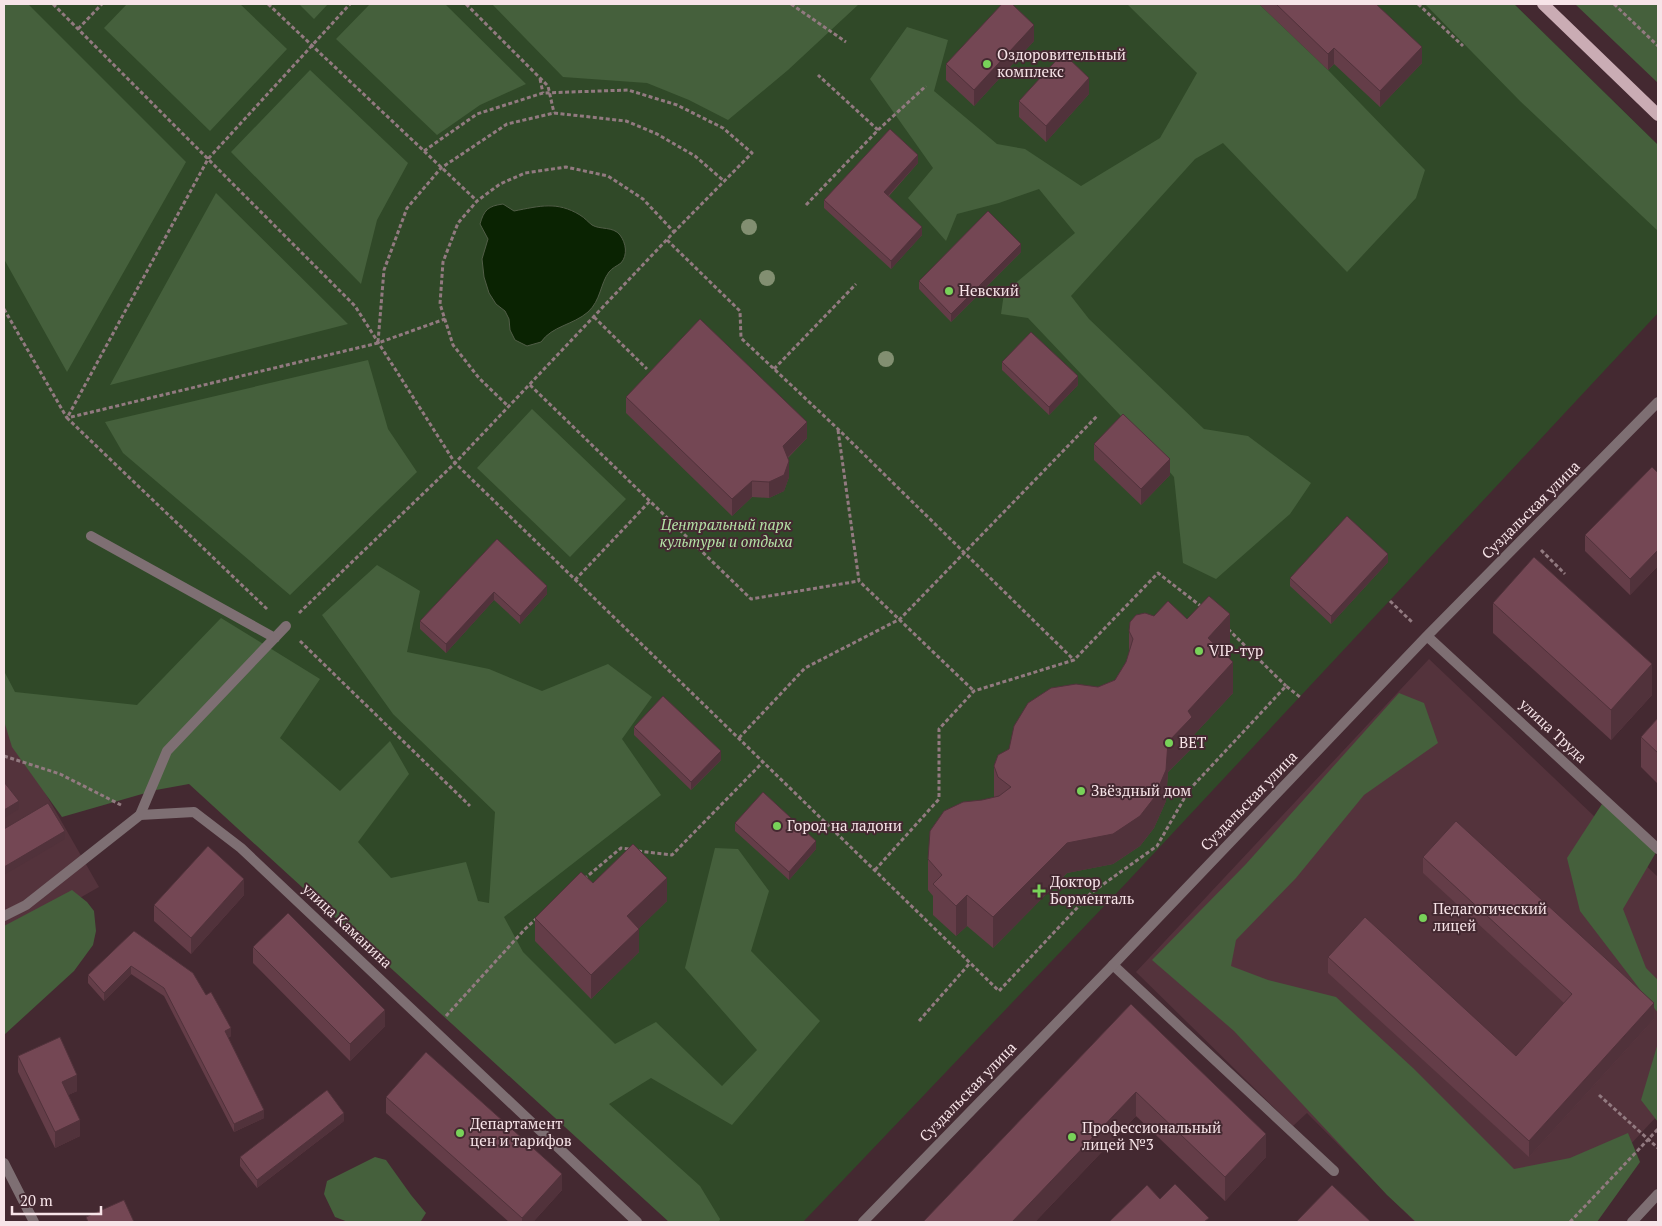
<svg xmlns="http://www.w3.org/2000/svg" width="1662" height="1226" viewBox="0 0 1662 1226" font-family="'PT Serif',serif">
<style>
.built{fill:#54333c}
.green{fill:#304928}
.forest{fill:#45603c}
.water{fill:#0a2302;stroke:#515d47}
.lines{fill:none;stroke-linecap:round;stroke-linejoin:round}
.path{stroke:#927a80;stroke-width:3;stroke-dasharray:4 2.5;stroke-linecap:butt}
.lane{stroke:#7e6f73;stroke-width:10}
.street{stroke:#7e6f73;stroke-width:10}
.primary{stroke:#caacb4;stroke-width:12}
.tree{fill:#828f71}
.wall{fill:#643d48}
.shaded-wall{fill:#51323b}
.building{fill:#744754;stroke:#51323b}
.poi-dot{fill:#78d259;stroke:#442931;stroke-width:2}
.labels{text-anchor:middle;stroke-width:4;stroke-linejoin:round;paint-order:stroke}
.poi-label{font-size:15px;fill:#f7e4e8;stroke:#442931;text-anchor:start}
.street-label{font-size:15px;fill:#f7e4e8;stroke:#442931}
.park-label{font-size:15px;font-style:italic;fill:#b4e3a6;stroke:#442931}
</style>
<rect width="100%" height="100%" fill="#442931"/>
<path class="built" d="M1429,659L1658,877V1115L1558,1222H1415L1307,1113L1293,1126L1136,972Z
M4,721L99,887L4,941Z"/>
<path class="green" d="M4,4H1514L1658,145V313L1129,880L803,1222H695L211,784L4,721Z"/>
<path class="forest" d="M4,4H28L186,162L67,372L4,259Z
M127,4H240L287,49L210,131L104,28Z
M299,4H328L314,19Z
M370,4H445L526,84L480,105L437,135L336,39Z
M492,4H859L788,70L728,120L689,100L647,83L563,77Z
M1127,4H1259L1328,70L1425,170L1416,198L1347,272L1223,143L1195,159L1071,296L1089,319L1204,429L1248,436L1311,483L1290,514L1216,579L1183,563L1174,477L1120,415L1028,318L1001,314L1004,293L1075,233L1039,189L999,203L957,214L946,241L908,198L933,168L870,79L907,27L948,40L934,91L997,144L1025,149L1081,186L1160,138L1197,73Z
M1425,4H1514L1658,145V231L1520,101Z
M1575,4L1658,5V83Z
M310,70L408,163L377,220L361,284L231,152Z
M216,193L348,324L110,385Z
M368,360L388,429L417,472L290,595L123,453L105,422Z
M532,409L626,499L570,557L477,468Z
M377,565L420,591L407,652L489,669L542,691L608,664L652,697L622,739L661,795L504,917L523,952L615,1044L656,1022L722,1086L757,1050L685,968L715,848L738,849L769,891L751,951L820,1021L732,1125L651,1078L609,1104L700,1186L720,1219L719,1222H669L189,784L156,790L62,817L12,747L4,721V671L15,692L137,705L221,618L320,679L280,738L340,791L390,741L409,774L358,842L391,878L466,862L478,901L489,903L495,812L393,714L322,615Z
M1399,693L1424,703L1438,743L1364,795L1296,878L1236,940L1231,966L1268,980L1336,997L1413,1068L1514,1169L1570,1158L1628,1133L1640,1162L1597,1222H1416L1387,1195L1234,1031L1152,960L1246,864Z
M1602,804L1658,849L1623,909L1646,968L1658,980V1013L1580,911L1567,858Z
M72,890L87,902L94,911L96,931L93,945L74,971L4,1035V926Z
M1658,1043V1122L1641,1100Z
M375,1157L386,1160L411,1195L426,1213L421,1221L348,1222L335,1217L324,1194L327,1181Z"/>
<path class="water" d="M503,204L514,211C540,206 557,201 580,215C585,218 588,222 592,225C600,230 613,226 620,235C626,243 628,255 621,263C617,266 612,268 609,272C600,284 601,300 588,312C573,325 552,326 541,342L527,346L515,340L510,330L509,319L505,311L496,304L489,293L484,277L482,259L488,239L480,224C484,210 488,206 503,204Z"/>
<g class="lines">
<path class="path" d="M53,4L355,306L455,463L999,991L1091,893L1157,846L1189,790L1286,686L1300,697
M268,4L477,201
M466,4L548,86L554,113
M791,4L846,42
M1418,4L1463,46
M1614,4L1658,46
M78,29L102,4
M540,79L543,93
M878,130L926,86
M424,151L477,114L543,93L628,90L677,105L723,128L752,153L674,232
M806,205L878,130L818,75
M667,240L740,311L741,338L838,429L1074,660
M4,309L67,418L378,343L445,319
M594,317L647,369
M378,342L384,270L407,208L441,168L507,124L554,113L626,121L657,134L695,156L724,181
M774,369L856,284
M530,385L751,599L859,581
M838,430L859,581L974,691
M1541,550L1565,574
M575,580L650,501
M1390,601L1412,622
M267,609L67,418L208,159L350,4
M299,613L455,463L674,232L643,199L608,176L566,167L525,173L500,184L477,201L458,223L443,262L440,304L453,345L479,378L509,407
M1228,629L1286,686
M300,641L470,806
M739,738L805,668L900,619L1098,415
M4,756L60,774L121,805
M638,851L672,855L763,762
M875,870L939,799V729L974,691L1074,660L1158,573L1202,607
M584,879L621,848L629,849
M446,1016L525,929L537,918
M919,1021L970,963
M1599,1095L1658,1148
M1570,1222L1658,1129"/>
<path class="lane" d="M91,536L275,638
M140,815L167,751L286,626
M1113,965L1334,1171"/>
<path class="street" d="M1427,636L1658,849
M4,916L26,905L140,815L194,812L241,848L637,1222
M4,1163L34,1222
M863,1222L1113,965L1427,636L1658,402
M1632,1222L1658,1194"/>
<path class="primary" d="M1543,4L1658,115"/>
</g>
<g class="tree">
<circle cx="749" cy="227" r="8"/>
<circle cx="767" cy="278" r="8"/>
<circle cx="886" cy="359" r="8"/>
</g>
<path class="wall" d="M1259,4H1376L1422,63L1380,107L1334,64L1328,70Z
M1034,41L974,106L946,80V64Z
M1089,94L1046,142L1019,117V101Z
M918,163L889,196L922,235L891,269L824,208V200Z
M1021,252L951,322L919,289V281Z
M1002,362L1078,385L1049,415L1002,370Z
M626,397L807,438L788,458L789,477L784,491L769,498L752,497L732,516L626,413Z
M1094,444L1170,475L1141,505L1094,460Z
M1658,473V566L1630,595L1585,551V535Z
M497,539L547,594L520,624L494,600L446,653L420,629V621Z
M1388,562L1331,624L1290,586V578Z
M1493,603L1652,695L1611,740L1493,633Z
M1154,616L1187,619L1230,645L1223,653L1233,693L1192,737V748L1168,772L1166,801L1154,828L1140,846L1113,864L1067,873L993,948L967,926L956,936L933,915V896L928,890V859L994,797V766L1009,749L1098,687L1115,680L1126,662L1129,654V631Z
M1658,718V784L1641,767V737Z
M634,727L721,760L691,790L634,735Z
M735,823L816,849L789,880L735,831Z
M1423,857L1654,1019L1529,1157L1328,973V957L1516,1056L1564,1003L1423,873Z
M593,883L667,901L638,929L639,952L591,999L535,941V918Z
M244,895L191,954L154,921V905Z
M134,931L206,995L231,1036L228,1038L264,1118L234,1132L164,996L131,974L104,1001L88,983V975Z
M253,947L385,1026L350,1061L253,963Z
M1131,1004L1266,1157L1225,1201L1136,1116L1035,1222H923Z
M18,1056L77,1091L68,1095L80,1136L55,1148L18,1072Z
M386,1097L562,1190L533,1222H509L386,1113Z
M344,1121L257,1188L240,1166V1157Z"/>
<path class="shaded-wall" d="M1034,25V41L974,106V90Z
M1422,47V63L1380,107V91Z
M1334,48V64L1328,70V54Z
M1089,78V94L1046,142V126Z
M918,155V163L884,200V192Z
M922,227V235L891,269V261Z
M1021,244V252L951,322V314Z
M1078,376V385L1049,415V407Z
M807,422V438L783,462V446Z
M1170,459V475L1141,505V489Z
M789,461V477L784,491L769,498V482Z
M752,481V497L732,516V499Z
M1658,550V566L1630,595V579Z
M1388,554V562L1331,624V616Z
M547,586V594L520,624V616Z
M494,592V600L446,653V644Z
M1230,614V645L1208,669V638Z
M1233,662V693L1192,737V748L1168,772L1166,801L1154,828L1140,846L1113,864L1067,873L993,948V917L1168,742L1188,711Z
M1652,664V695L1611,740V710Z
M721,751V760L691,790V782Z
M19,801V809L4,818V810Z
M65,831V839L4,875V867Z
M816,841V849L789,880V872Z
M667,878V901L627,940V916Z
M244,879V895L191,954V938Z
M967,895V926L956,936V906Z
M639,929V952L591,999V975Z
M131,966V974L104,1001V993Z
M1654,1003V1019L1529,1157V1141Z
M385,1010V1026L350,1061V1044Z
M231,1028V1036L225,1039V1031Z
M77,1075V1091L62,1098V1082Z
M1136,1092V1116L1035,1222H1012Z
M264,1110V1118L234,1132V1124Z
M344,1113V1121L257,1188V1180Z
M80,1120V1136L55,1148V1132Z
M1266,1134V1157L1225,1201V1177Z
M562,1174V1190L533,1222H522V1218Z"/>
<path class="building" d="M1002,4H1012L1034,25L974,90L946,64Z
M1276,4H1376L1422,47L1380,91L1334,48L1328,54Z
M1063,53L1089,78L1046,126L1019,101Z
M890,129L918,155L884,192L922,227L891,261L824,200Z
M988,211L1021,244L951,314L919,281Z
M700,319L807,422L783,446L789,461L784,475L769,482L752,481L732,499L626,397Z
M1031,332L1078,376L1049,407L1002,362Z
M1123,414L1170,459L1141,489L1094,444Z
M1652,467L1658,473V550L1630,579L1585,535Z
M1347,516L1388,554L1331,616L1290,578Z
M497,539L547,586L520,616L494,592L446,644L420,621Z
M1534,557L1652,664L1611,710L1493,603Z
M1209,596L1230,614L1208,638L1233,662L1188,711L1192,717L1168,742L1166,770L1154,798L1140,816L1113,834L1067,843L993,917L967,895L956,906L933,884L942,875L928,859L930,831L944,811L963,802L982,800L999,796L1011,787L998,777L994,766L998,755L1009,749L1014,726L1028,703L1051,688L1076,684L1098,687L1115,680L1126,662L1133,639L1129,631L1130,622L1136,615L1145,613L1154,616L1168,601L1187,619Z
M663,696L721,751L691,782L634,727Z
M1658,718V753L1641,737Z
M4,782L19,801L4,810Z
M763,792L816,841L789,872L735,823Z
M48,803L65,831L4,867V829Z
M1456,821L1654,1003L1529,1141L1328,957L1365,917L1516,1056L1572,994L1423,857Z
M633,844L667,878L627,916L639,929L591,975L535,918L581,872L593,883Z
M208,846L244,879L191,938L154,905Z
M288,913L385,1010L350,1044L253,947Z
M134,931L193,973L206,995L211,992L231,1028L225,1031L264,1110L234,1124L164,988L131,966L104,993L88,975Z
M1131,1004L1266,1134L1225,1177L1136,1092L1012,1222H923Z
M60,1037L77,1075L62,1082L80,1120L55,1132L18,1056Z
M426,1052L562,1174L522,1218L386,1097Z
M327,1090L344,1113L257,1180L240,1157Z
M1175,1184L1209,1218L1204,1222H1109L1147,1185L1160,1199Z
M1332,1185L1371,1222H1296Z
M124,1200L134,1222H88L86,1217Z"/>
<g class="poi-dot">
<circle cx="987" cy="64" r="5"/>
<circle cx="949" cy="291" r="5"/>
<circle cx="1199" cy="651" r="5"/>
<circle cx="1169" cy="743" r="5"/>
<circle cx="1081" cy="791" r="5"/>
<circle cx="777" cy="826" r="5"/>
<path d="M1036.5 883.5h5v5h5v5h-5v5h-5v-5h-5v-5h5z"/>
<circle cx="1423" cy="918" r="5"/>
<circle cx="460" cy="1133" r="5"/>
<circle cx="1072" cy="1137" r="5"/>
</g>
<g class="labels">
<g class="poi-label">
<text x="997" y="60">Оздоровительный<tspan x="997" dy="17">комплекс</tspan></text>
<text x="959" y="296">Невский</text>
<text x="1209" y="656">VIP-тур</text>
<text x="1179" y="748">BET</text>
<text x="1091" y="796">Звёздный дом</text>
<text x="787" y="831">Город на ладони</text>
<text x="1050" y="887">Доктор<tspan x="1050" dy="17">Борменталь</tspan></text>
<text x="1433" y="914">Педагогический<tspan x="1433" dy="17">лицей</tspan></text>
<text x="470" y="1129">Департамент<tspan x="470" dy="17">цен и тарифов</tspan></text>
<text x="1082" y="1133">Профессиональный<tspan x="1082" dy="17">лицей №3</tspan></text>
</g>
<g class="street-label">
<text transform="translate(1531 510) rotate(-45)" y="5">Суздальская улица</text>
<text transform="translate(1553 731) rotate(43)" y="5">улица Труда</text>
<text transform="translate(1249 801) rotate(-46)" y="5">Суздальская улица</text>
<text transform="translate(347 926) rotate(43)" y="5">улица Каманина</text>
<text transform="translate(968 1092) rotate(-46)" y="5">Суздальская улица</text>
</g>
<g class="park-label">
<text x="726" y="530">Центральный парк<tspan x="726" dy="17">культуры и отдыха</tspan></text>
</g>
</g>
<rect width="1662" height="1226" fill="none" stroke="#f7e4e8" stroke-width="10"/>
<path d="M12 1206v8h89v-8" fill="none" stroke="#f7e4e8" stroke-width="2.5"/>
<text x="20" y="1206" font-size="15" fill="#f7e4e8" stroke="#442931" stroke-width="4" paint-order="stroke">20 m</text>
</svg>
